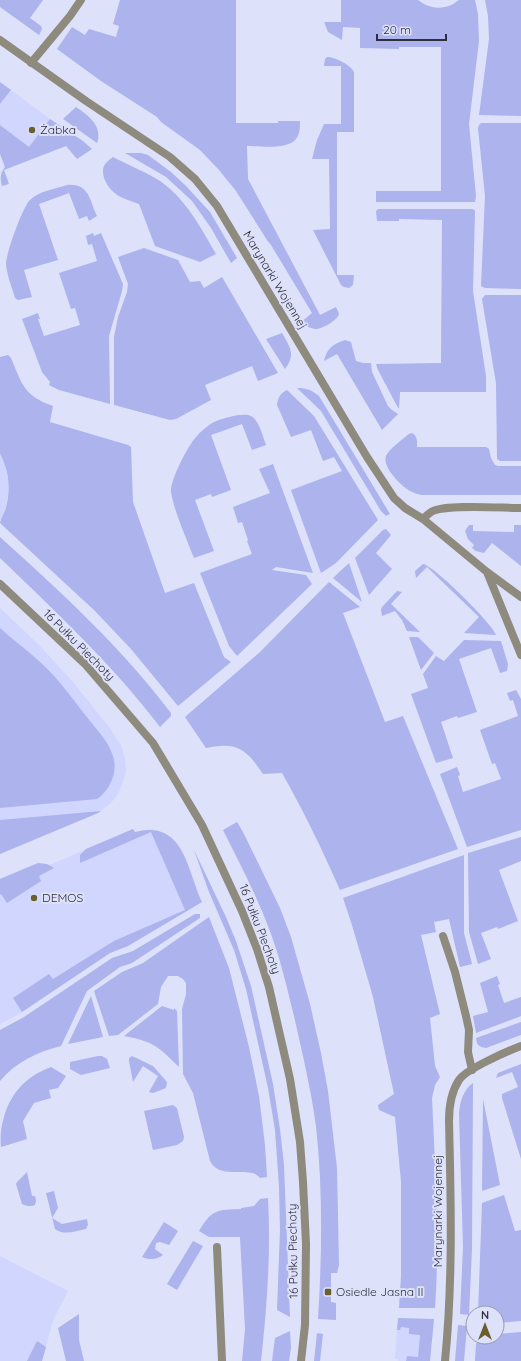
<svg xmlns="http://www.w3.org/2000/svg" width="521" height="1361" viewBox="0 0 521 1361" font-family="Quicksand,sans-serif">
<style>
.built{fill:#d0d6fd}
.green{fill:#acb3ed}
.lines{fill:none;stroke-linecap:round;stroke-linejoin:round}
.minor{stroke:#8e8b7e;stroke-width:8}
.poi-dot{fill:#695f2c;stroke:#dde1fa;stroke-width:1.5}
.labels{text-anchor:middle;stroke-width:4;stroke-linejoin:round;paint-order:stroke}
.poi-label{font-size:12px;fill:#2e2f3b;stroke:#dde1fa;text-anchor:start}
.street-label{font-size:12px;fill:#2e2f3b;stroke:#dde1fa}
</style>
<rect width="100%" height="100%" fill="#dde1fa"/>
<path class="built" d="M11,90L50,119L29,147L0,125V104Z
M0,454L5,464L9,484L8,495L5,511L0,522Z
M0,608L40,646L72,681L109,727L121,745L125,759L126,771L123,782L118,794L110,804L98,813L0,854Z
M133,829L135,832L152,829L171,837L177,843L180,847L186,859L202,902L128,946L110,953L22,1012L0,1024V879L38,863L50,865Z
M0,1256L68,1291L53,1320L42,1361H0Z
M401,1327L409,1328L420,1335L418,1357L407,1356L406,1361H398V1359H395L397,1330H400Z"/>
<path class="green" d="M0,0H43L30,18L41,26L42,29L39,35L0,7Z
M120,0H236V123H278V121H300C300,127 300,134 296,139C287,150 260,146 247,146L248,179L320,315L336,307L339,314C337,321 322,329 315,329C310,328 305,326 300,323L312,313L271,245L267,240L236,191L219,170L200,150L161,122L157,117L101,81L57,49L72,27L85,35L89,29L116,37L119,26L113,24Z
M341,0H418C428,8 440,10 451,5C454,4 457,1 459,0C464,0 471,0 475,0L478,14L479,41L469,124L476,196L475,202H376V191H441V47H399V49L360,48V28L343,27L342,40L328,32L324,22H341Z
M485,0H521V116L479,115L489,39L488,16Z
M327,57C335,57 351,65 354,72V132H337V275H354L353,285L349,288L344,287L341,285L313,230L330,229L329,159H312L317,140L324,124H341V66H324L325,59Z
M0,82L11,90L0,104Z
M76,107C89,116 103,126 97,143L63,119Z
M50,119L83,141L92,149L77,159L66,146L4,170L9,184L2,186C0,178 0,174 5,167L0,154V125L29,147Z
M481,123H521V289L485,288L481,286L485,196L478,128L479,125Z
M125,153H141L148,155L171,172L186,186L210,212L237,258L231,263L211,228L192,201L166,177Z
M113,157C128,165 146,172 160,181C186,199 201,228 216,254L200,262L155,246L139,204C132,201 122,199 116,194C108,189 100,175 104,166C106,162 109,160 113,157Z
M67,185C89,183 89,199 97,216L89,221L87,216L79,219L69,193L39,204L58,260L24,270L32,297L18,300L15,298C12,287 7,276 6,264C6,254 22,208 30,200C39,191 55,189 67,185Z
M378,209H473L475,211L473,291L486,376V392H400L399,409L397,406L378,370L376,364L441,363L442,220L399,219V221H377L376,211Z
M93,233L94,236L101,233L123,284L122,291L109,336L110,404L59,390L49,385L50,382L42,372L22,319L38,313L40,319H38L44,336L80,325L75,308L71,309L59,273L97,261L92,244L88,245L86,236Z
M144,248L178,260L190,282L200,281L204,288L222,277L278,373L258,381L252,366L205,385L211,400L176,419L170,420L114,405V337L118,317L127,292L128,284L118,257Z
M485,295H521V461H500L497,459L496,383L482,299Z
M282,333C290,347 296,355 285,369L266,339Z
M345,340L351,342L356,361L363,363H371L372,372L388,406L392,410L398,414L382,430L337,354L324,361C327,348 333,344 345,340Z
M8,355L11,358C22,384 24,396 53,406L50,422L128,445L131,447L133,502L165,593L194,583L224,657L231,662L178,706L131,649L95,611L0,523C1,519 3,515 5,511C11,492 10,472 0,454V357Z
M297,388C306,388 312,390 319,396L390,514L386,516L381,511L321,411Z
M287,390L314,416L378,520L336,563L321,573L291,490L342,471L334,457L323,461L311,430L291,437L277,405C278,398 280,393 287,390Z
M238,415C242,415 247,414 251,416C259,420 263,437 266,445L252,450L242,424L211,435L231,490L212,497L211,494L195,500L214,551L194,558C187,540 174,511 171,492C170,480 188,446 196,437C200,432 206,427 212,423C220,419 229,417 238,415Z
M412,433C418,436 417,442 417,447H486L489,449L491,458L495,465L498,466H521V495H422C417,494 414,493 410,491C401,486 382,467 386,456C389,449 403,439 409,434Z
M273,464L313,573L276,567L272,570L306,575L312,584L237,656L229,646L200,573L252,554L247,541L248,540L242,522L238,523L233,507L270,493L259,469Z
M469,525H473V531L514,532V525H521V566L492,543L484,553L476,551L472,548L474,545L468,539L465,531Z
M386,529L391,535L376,553L392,569L369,595L355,558L383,530Z
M0,537C60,591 122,648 171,713V716L160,727C113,665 56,612 0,558Z
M349,563L362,602L333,578Z
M423,564C433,565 493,624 496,635L464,633L479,617L427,567L416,578L415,571Z
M329,582L360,607L343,613L385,722L403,716L458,849L340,890C322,849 304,812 282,773L263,774C254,761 245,747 228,746C220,745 213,747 206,748L185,717L260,652Z
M397,591L402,592L391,604L420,632L407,631L402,620L395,611L382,616L381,610L382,607Z
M0,628C13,640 27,650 40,662C59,679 74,701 90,721C99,732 111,745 114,760C117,774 109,791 97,799L0,808Z
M409,637H418L434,653L421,670Z
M464,640L501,641L508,664L507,671L500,673L491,648L459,659L477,712L458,718L457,716L441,722L453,758L436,763L411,694L428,688L423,674L436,656L444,661Z
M516,690L521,699V830L467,847L440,774L457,767L460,775L458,776L463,792L501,779L495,763L492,764L480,730L518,716L513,700L510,701L507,693Z
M101,811L98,813L0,854V820Z
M237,822L243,832L280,908L291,937L310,1004L321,1053L328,1091L337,1168L339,1265L337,1273H331V1302L336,1303V1320L318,1319C322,1255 323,1190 316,1126C311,1089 302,1052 294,1016C287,988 281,961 271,934C258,898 240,864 223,830Z
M133,829L135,832C184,819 187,870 202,902L128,946L110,953L22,1012L13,998L49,974L53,979L114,941L185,910L151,832L80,863V855L86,849Z
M521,837V861L499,870L518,921L498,929L497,927L481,933L491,959L478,964L469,932L468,853Z
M194,850L226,917L236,941L251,986L273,1084L280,1129L284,1165L290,1317L277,1310L280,1230L279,1187L275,1130L268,1088L246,989L234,950L209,892Z
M464,855V933L472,964L460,967L449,919L434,922L436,932L421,935L440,1014L430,1018L435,1066L440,1077L435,1085L432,1098C435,1168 440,1238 435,1308H399L401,1276V1182L395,1117L379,1110L378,1105L394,1094L373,997L352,925L343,898Z
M38,863L47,864L54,868L39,876L41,881L7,903L1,894L0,895V879Z
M195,914H200V918L132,963L120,967L87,991L61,1046C37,1052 16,1062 0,1081V1030L24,1017L112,958L133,951Z
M209,917L229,968L249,1047L259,1096L265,1145L267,1177L260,1178C258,1176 255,1173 252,1173C239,1170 218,1177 210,1161L193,1093L183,1074L182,1009L186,994V983L183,979L178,976H168L161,987L158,1004L118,1035L109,1036L94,991L122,972L143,963Z
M497,976L500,984L498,985L504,1003L521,997V1016L476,1033L473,1016L488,1012L480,983Z
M91,996L103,1037L68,1044Z
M162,1006L174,1010V1008L177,1011L179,1067C159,1047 153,1041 124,1036Z
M521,1022V1035L486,1048C479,1047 477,1045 476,1038Z
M98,1056H102L107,1059L110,1068L81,1075L70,1069V1062Z
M132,1056L153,1066L167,1082L166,1088L153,1093L149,1092L158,1076L143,1066L133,1082L129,1061V1058Z
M521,1064V1159L502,1098V1094L518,1087L512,1072L496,1078L498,1073Z
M51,1067L66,1076L58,1088L49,1090L51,1098L34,1103L23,1121L27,1139L1,1147C0,1136 1,1127 4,1117C11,1092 27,1076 51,1067Z
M473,1083L472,1249L469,1315L460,1314L463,1247L459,1113C460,1102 463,1090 473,1083Z
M483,1099L500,1185L482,1191Z
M173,1105L177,1108L184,1137L183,1141L177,1145L153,1150L144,1111Z
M27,1172L32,1196H35L36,1200L35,1205C30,1207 26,1206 22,1204L16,1184L17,1182Z
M54,1191L58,1208L52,1218L62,1224L87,1219L88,1225L86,1229C76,1231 64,1236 55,1229L46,1193Z
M504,1195L515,1231L521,1230V1321L497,1323V1313H478L482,1203Z
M268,1198C271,1253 267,1307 261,1361H242L245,1329L240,1237H209L199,1231C212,1209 217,1210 241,1209V1208L254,1206L260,1199Z
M164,1222L178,1231L169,1245L160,1242L156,1243L155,1249L163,1255C157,1260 149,1260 142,1257Z
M193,1241L203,1246L177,1290L167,1284Z
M79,1314V1340L84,1361H66L58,1328Z
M398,1318L434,1319L430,1361H406L407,1356L418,1357L420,1335L409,1334V1328L401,1327L400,1330H397Z
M458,1325L467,1326L464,1361H455Z
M290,1331L291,1348L289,1361H272L275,1338Z
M521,1332V1361H475L476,1344L481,1337H497V1334Z
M317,1333L323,1334L320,1361H314Z
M37,1341L46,1347L42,1361H27Z"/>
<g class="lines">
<path class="minor" d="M0,40L86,101L170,157L195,179L217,206L367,457L394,498L405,508L423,519L487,572L521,597
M31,63L70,16L81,0
M423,519C426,516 429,513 433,511C448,504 502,508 521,508
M487,572L521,655
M0,584L85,664L153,743L202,825L242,911L257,949L269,987L290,1079L300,1142L303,1182L306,1244L305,1325L301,1361
M443,936L455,972L466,1016L469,1030L468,1052L472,1070
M217,1247L222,1361
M445,1361C453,1281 451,1201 449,1121C449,1108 451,1092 459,1080C466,1069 508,1051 521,1046"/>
</g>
<g class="poi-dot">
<circle cx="32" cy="130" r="4"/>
<circle cx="34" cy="898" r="4"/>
<rect x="324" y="1288" width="8" height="8" rx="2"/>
</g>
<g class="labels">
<g class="poi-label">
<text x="40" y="134">Żabka</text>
<text x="42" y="902">DEMOS</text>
<text x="336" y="1296">Osiedle Jasna II</text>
</g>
<g class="street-label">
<text transform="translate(275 280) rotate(59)" y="4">Marynarki Wojennej</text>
<text transform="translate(79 645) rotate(45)" y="4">16 Pułku Piechoty</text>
<text transform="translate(260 929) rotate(69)" y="4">16 Pułku Piechoty</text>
<text transform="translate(438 1211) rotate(-90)" y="4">Marynarki Wojennej</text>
<text transform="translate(293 1251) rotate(-91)" y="4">16 Pułku Piechoty</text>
</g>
</g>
<g transform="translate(485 1325)"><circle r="19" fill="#dde1fa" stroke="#979aae"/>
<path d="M0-3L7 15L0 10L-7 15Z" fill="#695f2c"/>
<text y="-6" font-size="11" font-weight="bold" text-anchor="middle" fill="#2e2f3b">N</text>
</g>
<path d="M377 34v6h69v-6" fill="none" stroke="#2e2f3b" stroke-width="2"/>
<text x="383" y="34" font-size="12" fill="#2e2f3b" stroke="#dde1fa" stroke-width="3" paint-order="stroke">20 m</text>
</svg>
